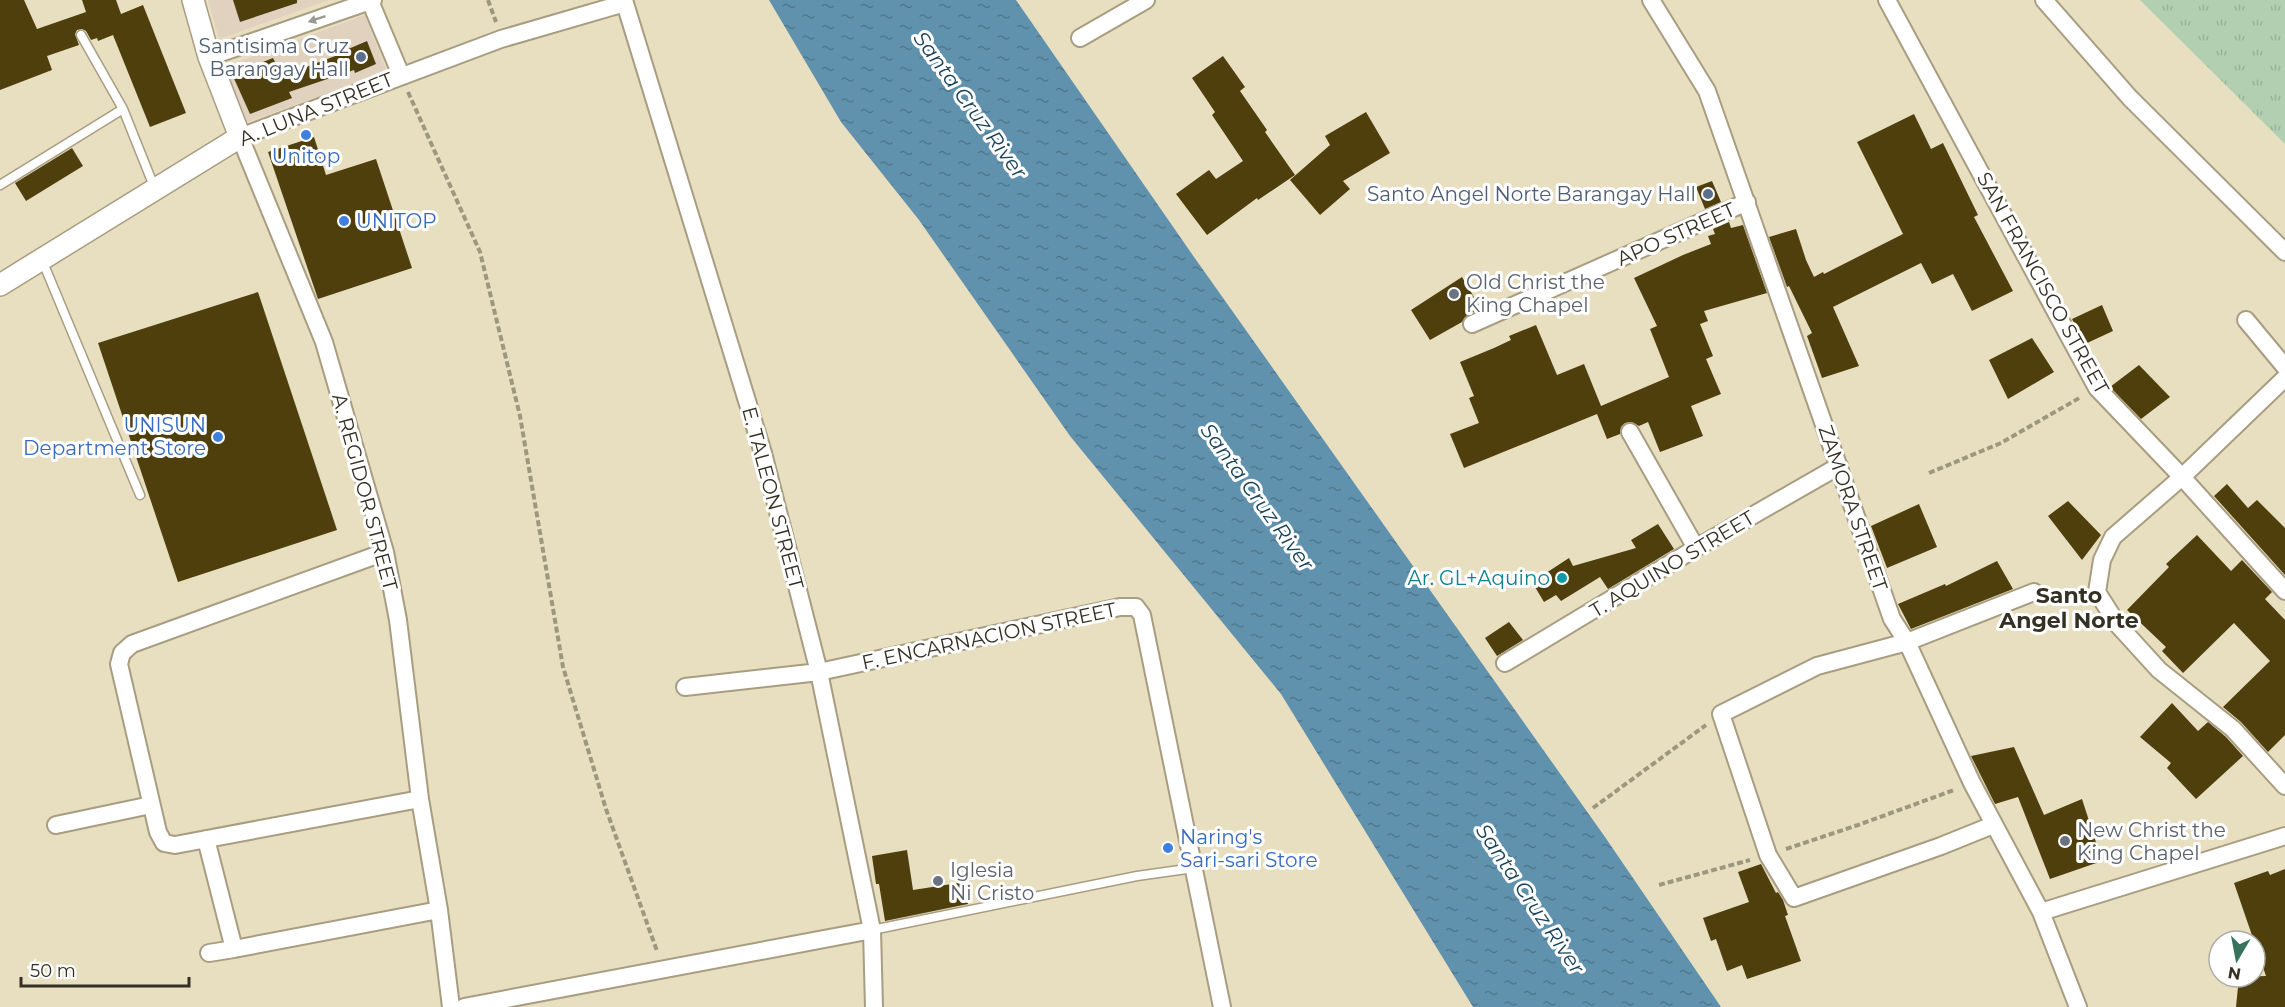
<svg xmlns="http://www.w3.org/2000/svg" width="2285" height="1007" viewBox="0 0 2285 1007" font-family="Montserrat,sans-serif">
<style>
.commercial{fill:#e1d1bf}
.grass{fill:url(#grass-tufts)}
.water{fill:url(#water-ripples)}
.building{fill:#4e3f0d}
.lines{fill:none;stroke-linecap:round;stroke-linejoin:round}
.service-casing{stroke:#a89d81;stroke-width:11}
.minor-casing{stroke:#a89d81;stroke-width:20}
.tertiary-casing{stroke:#a89d81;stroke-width:24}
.path{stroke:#9e9780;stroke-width:4;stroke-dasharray:6 3;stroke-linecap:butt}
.service{stroke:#fff;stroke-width:8}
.minor{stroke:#fff;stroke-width:16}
.tertiary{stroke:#fff;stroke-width:21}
.oneway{fill:#9a9892}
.service-dot{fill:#5c6f8a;stroke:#fff;stroke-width:2}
.shop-dot{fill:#3f7fe0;stroke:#fff;stroke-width:2}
.worship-dot{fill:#6b7280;stroke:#fff;stroke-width:2}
.culture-dot{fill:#0f9aa8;stroke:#fff;stroke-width:2}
.labels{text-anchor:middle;stroke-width:6;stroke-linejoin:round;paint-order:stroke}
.service-label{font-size:20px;fill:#4e5e75;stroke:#fff;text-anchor:end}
.street-label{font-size:20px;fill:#343024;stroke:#fff}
.shop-label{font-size:20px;fill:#366cbe;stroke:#fff;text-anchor:start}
.worship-label{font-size:20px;fill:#5b616d;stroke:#fff;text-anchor:start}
.culture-label{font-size:20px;fill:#0d838f;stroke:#fff;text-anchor:end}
.water-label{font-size:21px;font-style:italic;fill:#184358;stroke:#fff}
.quarter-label{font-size:22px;font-weight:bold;fill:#343024;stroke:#fff}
</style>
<defs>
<pattern id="grass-tufts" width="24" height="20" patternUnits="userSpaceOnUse" patternTransform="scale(1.5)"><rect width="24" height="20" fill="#b2d0b1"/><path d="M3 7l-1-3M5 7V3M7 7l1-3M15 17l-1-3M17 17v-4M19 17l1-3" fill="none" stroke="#9ab398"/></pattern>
<pattern id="water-ripples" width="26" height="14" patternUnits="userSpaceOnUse" patternTransform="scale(1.5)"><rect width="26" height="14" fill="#6092ae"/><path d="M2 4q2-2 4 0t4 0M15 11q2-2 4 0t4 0" fill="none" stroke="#50788d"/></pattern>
</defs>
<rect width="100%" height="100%" fill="#e8dec0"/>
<path class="commercial" d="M208,0H329L219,39Z
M365,15L387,72L244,123L221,68Z"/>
<path class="grass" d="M2140,0H2285V144Z"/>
<path class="water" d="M769,0H1016L1194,257L1605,837L1721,1007H1473L1281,694L1070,436L919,220L841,122Z"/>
<path class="building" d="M0,0H24L37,29L86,12L82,0H116L121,14L143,5L186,113L150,127L113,35L98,41L97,38L91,40L86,31L82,29L77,30L75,34L79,45L47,56L52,70L0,90Z
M233,0H297V3L240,22Z
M367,41L376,64L355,73L354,70L289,92L292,98L250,114L232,74L273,58L282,76L346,52V50Z
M1223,56L1245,87L1240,91L1267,130L1265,132L1295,175L1258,200L1257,198L1207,235L1176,194L1209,170L1216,179L1243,161L1212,115L1215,112L1192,78Z
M1366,112L1390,153L1343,181L1350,189L1320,215L1290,180L1330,145L1325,136Z
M1914,114L1931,149L1943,143L1978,215L1974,217L2013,291L1972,311L1953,274L1932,284L1921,263L1833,307L1859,366L1822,378L1807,336L1812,333L1789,286L1787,287L1769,237L1796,229L1806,260L1814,277L1823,272L1824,274L1903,234L1857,142Z
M314,137L326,175L376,159L412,268L318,299L268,152Z
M72,148L83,166L26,201L15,183Z
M1712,181L1721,202L1705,209L1696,187Z
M1729,222L1731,228L1743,225L1767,293L1704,311L1708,321L1700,324L1713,356L1706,359L1721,394L1691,406L1703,436L1660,452L1648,422L1639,426L1631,422L1625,423L1621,427L1620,434L1607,439L1597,414L1464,468L1450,434L1479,423L1469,398L1474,396L1460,362L1494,348L1511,340L1509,336L1536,325L1557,375L1584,364L1601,406L1669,377L1650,329L1657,326L1634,278L1683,255L1711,244L1708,236L1715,234L1713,229Z
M1462,277L1481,309L1468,314L1462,322L1430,340L1411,310Z
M258,292L337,530L178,582L98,343Z
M2102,305L2113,331L2085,344L2072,319Z
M2032,338L2054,372L2008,399L1989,360Z
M2139,365L2170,397L2141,419L2110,387Z
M2227,484L2248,508L2257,500L2285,528V575L2214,496Z
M2068,501L2101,535L2082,560L2048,516Z
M1919,504L1937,547L1887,568L1871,526Z
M1658,524L1674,549L1608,589L1600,577L1561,601L1556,595L1544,602L1535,587L1546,581L1543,575L1569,558L1573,566L1636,548L1631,540Z
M2197,535L2231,571L2242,560L2272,592L2265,599L2285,620V735L2268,752L2241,722L2223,707L2270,661L2234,623L2183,673L2162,651L2166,647L2127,610L2169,567L2166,564Z
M1997,561L2013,589L1911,629L1898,604L1945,584L1946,586Z
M1509,622L1523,640L1497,656L1485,638Z
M2172,703L2198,731L2208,722L2226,737L2243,756L2196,799L2167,768L2171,763L2140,737Z
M2014,747L2044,815L2082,799L2102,861L2050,879L2018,797L1995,804L1971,756Z
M907,850L913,890L965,882L968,904L885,921L879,884H876L872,856Z
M1761,864L1776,893L1778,892L1783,900L1788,915L1785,916L1801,961L1747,979L1742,965L1727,971L1716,939L1711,941L1703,918L1749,902L1738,872Z
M2285,869V1007H2236L2239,977L2266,976L2234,883L2268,871L2270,875Z"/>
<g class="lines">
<g class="service-casing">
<path id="service" d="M81,35L123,109L155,189
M0,185L123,109
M42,260L140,495
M872,930L1137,876L1194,868"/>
</g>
<g class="minor-casing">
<path id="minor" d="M624,0L763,453L819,672L872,930L874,1007
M1651,0L1707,91L1892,619L1907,642L1972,783L2041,912L2078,1007
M1887,0L2097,388L2182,477L2285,591
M2044,0L2130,98L2285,252
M370,1L401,75
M1080,38L1146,0
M209,57L373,0
M2246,320L2285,367
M1472,324L1747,202
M2285,378L2182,477L2113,537L2102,560L2097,592L2118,625L2159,670L2233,729L2285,786
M1630,432L1696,548
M385,552L132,644L122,653L119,664L158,832L164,843L175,845L420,799
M1505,663L1696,548L1839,466
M685,687L819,672L1120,607H1136L1142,615L1222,1007
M56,825L151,805
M1993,825L1941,846L1794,898L1768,855L1721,714L1817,666L1907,642L2034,592
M206,839L234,949L209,953
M2041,912L2285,836
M234,949L439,910
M451,1007L439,910L420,799L398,620L385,552L324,342L240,137L501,39L625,3
M464,1007L872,930"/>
</g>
<g class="tertiary-casing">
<path id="tertiary" d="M0,285L240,137L209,57L193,0"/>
</g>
<path class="path" d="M488,0L496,22
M408,92L480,252L520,416L563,667L606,809L657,951
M1929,473L2001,443L2081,397
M1593,808L1706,725
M1786,849L1858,825L1954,790
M1659,885L1750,860"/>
<use href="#service" class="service"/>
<use href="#minor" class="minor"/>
<use href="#tertiary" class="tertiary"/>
</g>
<defs><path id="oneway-solid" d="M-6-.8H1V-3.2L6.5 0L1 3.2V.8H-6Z" transform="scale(1.5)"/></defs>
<use class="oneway" href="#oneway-solid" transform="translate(317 19) rotate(161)"/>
<g class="service-dot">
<circle cx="361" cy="57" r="6"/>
<circle cx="1708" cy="194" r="6"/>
</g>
<g class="shop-dot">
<circle cx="306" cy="135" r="6"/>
<circle cx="344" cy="221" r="6"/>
<circle cx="218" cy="437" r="6"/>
<circle cx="1168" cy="848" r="6"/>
</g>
<g class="worship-dot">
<circle cx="1454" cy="294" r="6"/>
<circle cx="2065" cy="841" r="6"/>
<circle cx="938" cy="881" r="6"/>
</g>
<circle class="culture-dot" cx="1562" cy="578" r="6"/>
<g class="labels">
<g class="service-label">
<text x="349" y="53">Santisima Cruz<tspan x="349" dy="23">Barangay Hall</tspan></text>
<text x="1696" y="201">Santo Angel Norte Barangay Hall</text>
</g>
<g class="street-label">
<text transform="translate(316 109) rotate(-22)" y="7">A. LUNA STREET</text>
<text transform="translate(1676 234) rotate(-24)" y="7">APO STREET</text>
<text transform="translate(2043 283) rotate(61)" y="7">SAN FRANCISCO STREET</text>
<text transform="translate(365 492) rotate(75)" y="7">A. REGIDOR STREET</text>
<text transform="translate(773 498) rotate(75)" y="7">E. TALEON STREET</text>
<text transform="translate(1853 508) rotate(71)" y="7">ZAMORA STREET</text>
<text transform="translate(1672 564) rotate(-31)" y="7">T. AQUINO STREET</text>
<text transform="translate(989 636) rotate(-12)" y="7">F. ENCARNACION STREET</text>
</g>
<g class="shop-label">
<text x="306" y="163" text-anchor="middle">Unitop</text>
<text x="356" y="228">UNITOP</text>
<text x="206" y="432" text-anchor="end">UNISUN<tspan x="206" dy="23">Department Store</tspan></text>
<text x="1180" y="844">Naring's<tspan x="1180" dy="23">Sari-sari Store</tspan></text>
</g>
<g class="worship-label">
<text x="1466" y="289">Old Christ the<tspan x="1466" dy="23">King Chapel</tspan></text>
<text x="2077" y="837">New Christ the<tspan x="2077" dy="23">King Chapel</tspan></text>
<text x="950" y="877">Iglesia<tspan x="950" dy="23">Ni Cristo</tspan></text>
</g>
<g class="culture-label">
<text x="1550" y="585">Ar. GL+Aquino</text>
</g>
<g class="water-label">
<text transform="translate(970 105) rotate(54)" y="7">Santa Cruz River</text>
<text transform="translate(1257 497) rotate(54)" y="7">Santa Cruz River</text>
<text transform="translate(1530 899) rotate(56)" y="7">Santa Cruz River</text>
</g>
<g class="quarter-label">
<text x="2069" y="603">Santo<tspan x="2069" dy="25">Angel Norte</tspan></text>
</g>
</g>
<g transform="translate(2237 959) rotate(190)"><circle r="28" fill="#ffffff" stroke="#aeaca7" stroke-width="1.5"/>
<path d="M0-4.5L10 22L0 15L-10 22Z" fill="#36725c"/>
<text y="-9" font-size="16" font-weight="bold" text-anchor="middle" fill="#343024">N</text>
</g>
<path d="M21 977v9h168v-9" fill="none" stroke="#343024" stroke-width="3"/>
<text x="30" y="977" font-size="18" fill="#343024" stroke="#ffffff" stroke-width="4.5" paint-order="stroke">50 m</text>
</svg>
